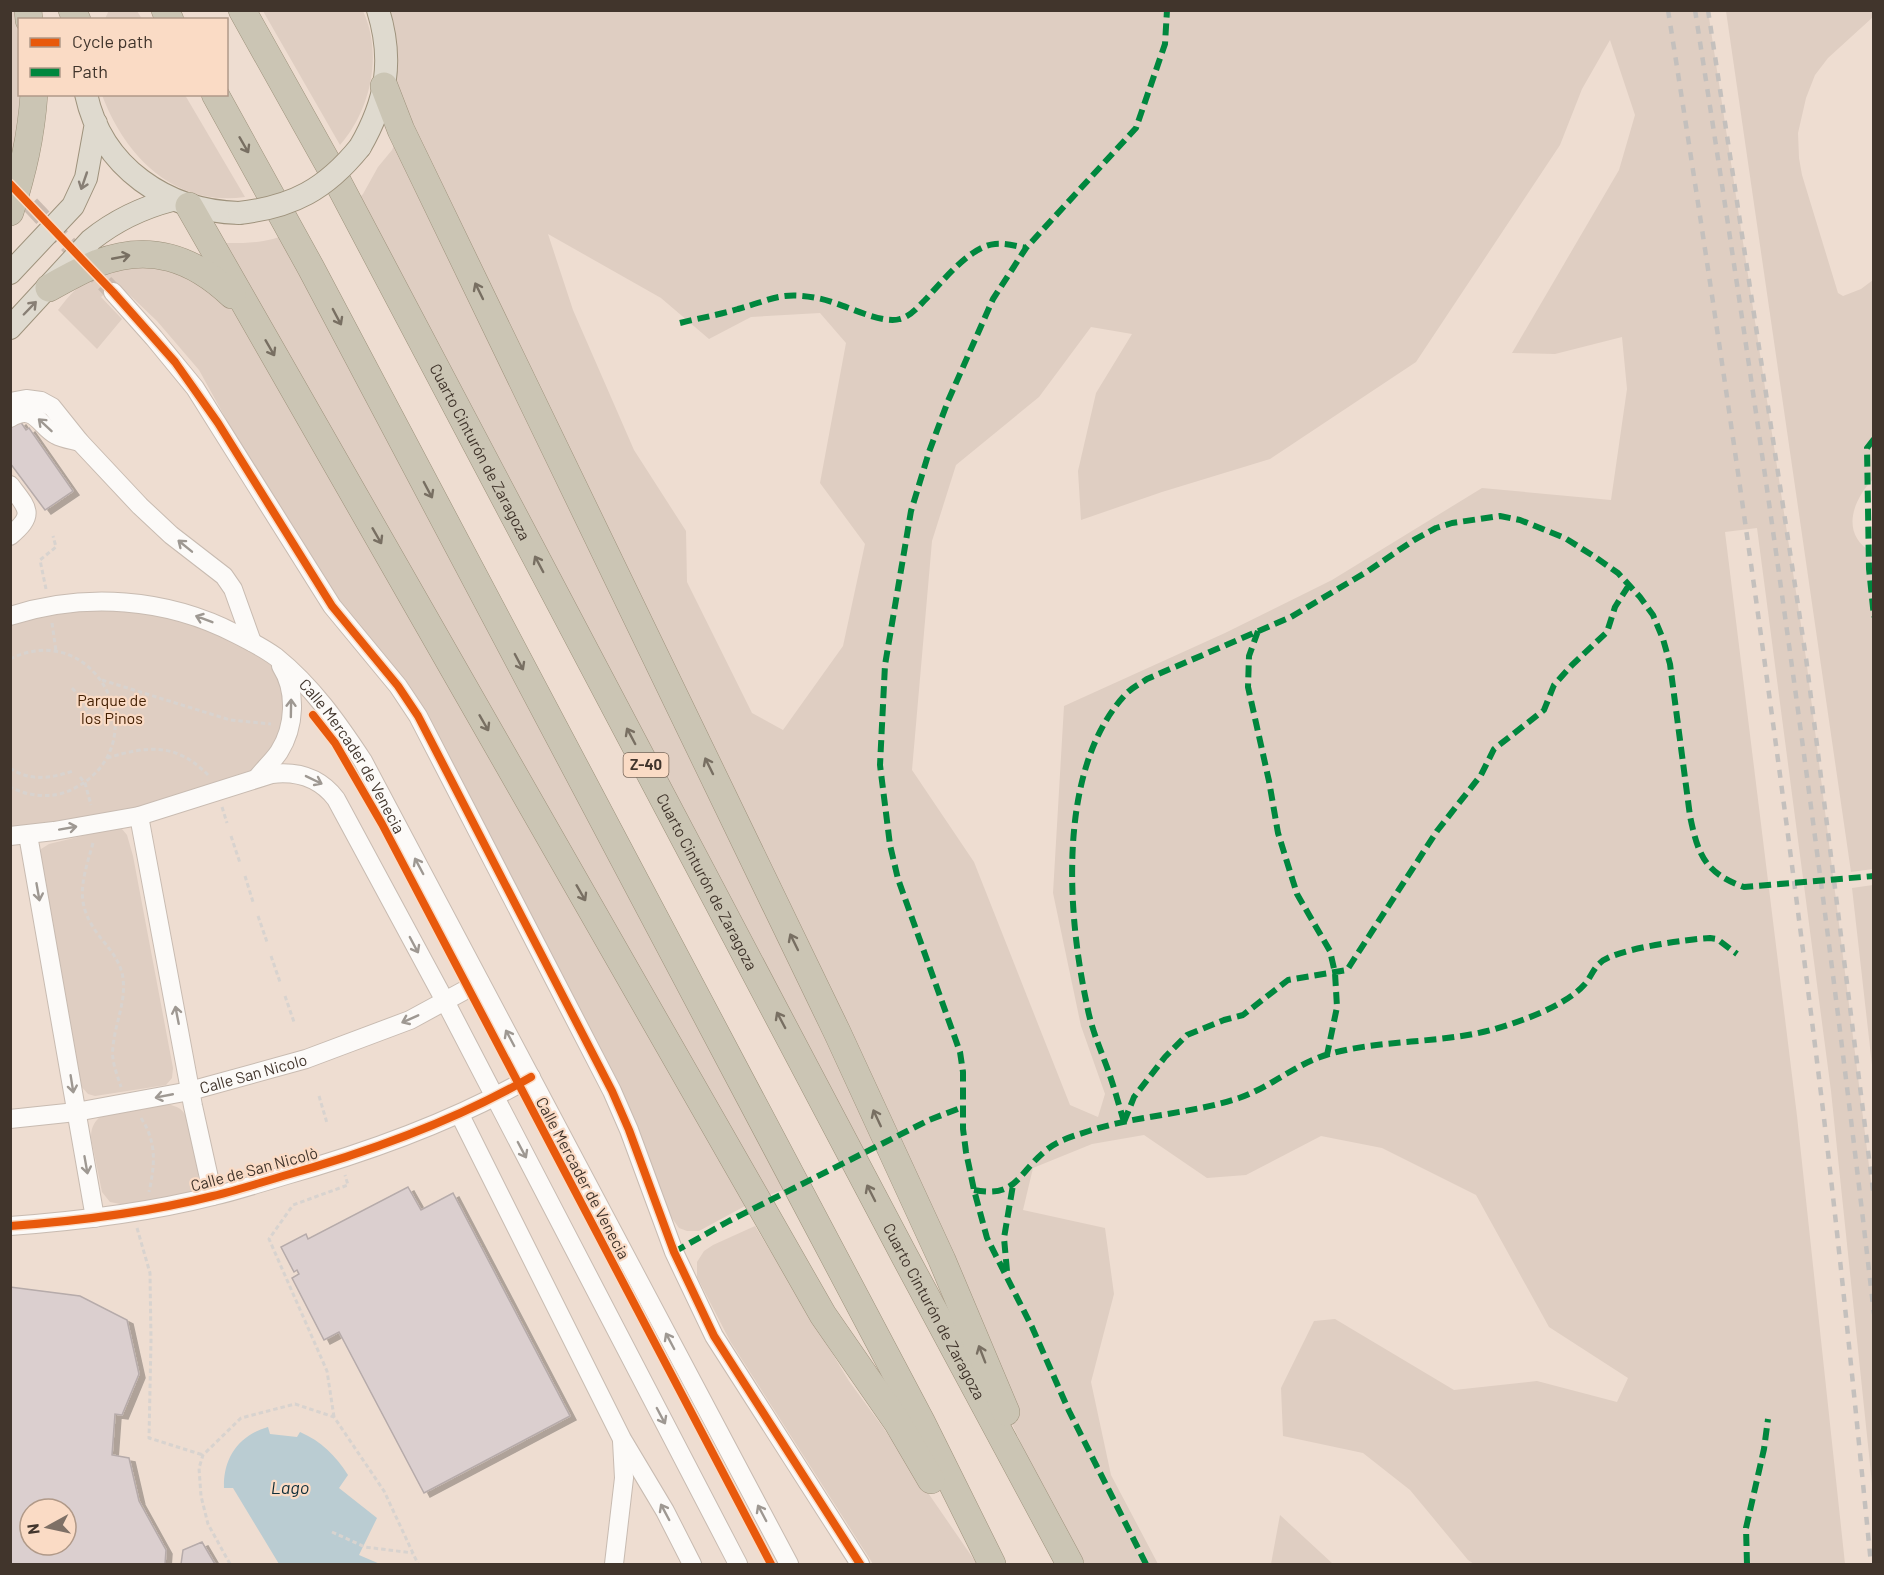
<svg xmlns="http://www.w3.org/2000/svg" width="1884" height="1575" viewBox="0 0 1884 1575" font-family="Barlow,sans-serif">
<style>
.green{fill:#dfcec2;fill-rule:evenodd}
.water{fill:#baccd2}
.building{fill:#dbcfcf;stroke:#b6abaa;stroke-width:1.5;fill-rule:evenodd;filter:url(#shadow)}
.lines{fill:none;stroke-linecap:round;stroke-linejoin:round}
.minor-tunnel{stroke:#cbbbb0;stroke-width:18;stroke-dasharray:18 9;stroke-linecap:butt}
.minor-casing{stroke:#c8bbb1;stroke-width:20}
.major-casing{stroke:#9e927c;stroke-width:24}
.highway-casing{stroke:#9e927c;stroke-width:28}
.path{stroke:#d8d3cf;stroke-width:3;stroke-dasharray:4.5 3;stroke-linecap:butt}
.minor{stroke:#fcfaf8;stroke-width:18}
.major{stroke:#dfdacf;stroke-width:22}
.highway{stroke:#cbc5b4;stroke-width:27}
.rail{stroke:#c4c0bd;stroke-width:4.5;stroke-dasharray:8 8;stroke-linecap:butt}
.major-bridge-casing{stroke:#9e927c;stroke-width:24;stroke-linecap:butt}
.major-bridge{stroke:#dfdacf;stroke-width:22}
.quiet{stroke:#00873e;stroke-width:6;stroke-dasharray:12 6;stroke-linecap:butt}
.cycleway-casing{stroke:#fadbc5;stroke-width:11}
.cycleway{stroke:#e8590c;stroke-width:8}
.oneway{stroke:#786f62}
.oneway2{stroke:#887f75}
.oneway3{stroke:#9e9892}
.labels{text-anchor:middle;stroke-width:4.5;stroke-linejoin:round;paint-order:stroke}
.shield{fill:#fadbc5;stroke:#78675a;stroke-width:1.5}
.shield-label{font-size:15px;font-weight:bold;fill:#41352c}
.street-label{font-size:16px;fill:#41352c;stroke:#fadbc5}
.park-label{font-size:16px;fill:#421e00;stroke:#fadbc5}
.water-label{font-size:18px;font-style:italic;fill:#0e2e39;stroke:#fadbc5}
</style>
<defs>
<filter id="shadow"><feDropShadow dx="6" dy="4" stdDeviation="0" flood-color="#0004"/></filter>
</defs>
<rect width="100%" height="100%" fill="#eeddd1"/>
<path class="green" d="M15,10C19,53 26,116 11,156L10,11Z
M109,10L137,11L142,19H105Z
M263,11H363C383,54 371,110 340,145Z
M378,11H1708L1806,658L1873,1198V1493L1831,1091L1757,528L1725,532L1797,1116L1845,1564H1474L1468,1560L1410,1490L1363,1453L1283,1436L1281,1388L1314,1321L1335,1319L1454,1390L1537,1381L1617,1402L1628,1378L1549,1327L1476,1195L1382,1148L1321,1136L1246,1175L1207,1178L1144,1135L1092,1144L1033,1168L1023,1210L1105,1228L1114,1294L1091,1382L1111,1475L1158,1564H1070L1030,1463L883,1143L852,1155L350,207L363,194L378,167L392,150L401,130ZM1610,40L1635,115L1619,170L1512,353L1555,354L1622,337L1627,389L1611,500L1482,488L1332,580L1225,633L1064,706L1053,893L1081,1026L1105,1094L1098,1117L1070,1105L974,862L912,770L932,541L956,465L1039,397L1091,327L1132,334L1096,393L1078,471L1081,520L1162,492L1270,459L1416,362L1560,145L1582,89ZM548,234L661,298L709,339L751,317L820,313L846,343L820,483L865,544L843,646L783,730L752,713L687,582L686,531L634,450L573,310Z
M1726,11H1873V17L1828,58L1815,75L1806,98L1798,133L1799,158L1802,175L1838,293L1843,296L1861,289L1873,280V479C1852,501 1840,535 1873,553V869L1851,872Z
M102,95H185L245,197C174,207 125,156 102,95Z
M292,232L796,1185L756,1200L699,1231H687L679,1228L667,1211L432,741L315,580L199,370L157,321L117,283L101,297L122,319L97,349L58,310C65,301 71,293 80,286C110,263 156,262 190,278C209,287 228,298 247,309L211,243C239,243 265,245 292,232Z
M77,609C98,609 125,606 146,610C180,617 267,646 281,680C286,692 285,703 283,716C279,748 275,757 246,773L132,809L11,828V623Z
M115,828L122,829L127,835L133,856L173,1068L172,1078L166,1085L95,1096L88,1094L79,1084L38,856L41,849L49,844Z
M1873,885H1874L1873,1074L1852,888Z
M168,1104C174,1106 180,1107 184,1113C190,1122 200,1167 198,1178C197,1186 192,1192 185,1196L130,1206L110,1202L102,1192L91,1138C91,1129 93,1123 100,1117Z
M755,1226L849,1381L882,1426L977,1564H873L730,1341L697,1277V1262L704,1251L713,1245Z
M1280,1515L1333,1564H1271Z"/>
<path class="water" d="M268,1427L270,1434L297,1437L300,1432C321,1441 336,1456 348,1475L339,1488L377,1518L359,1555L380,1564H279L233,1488H224C223,1458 239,1435 268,1427Z"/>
<path class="building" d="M20,421L26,430L29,428L73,491L45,510L10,463V428Z
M408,1187L421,1210L453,1193L570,1416L424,1493L339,1332L324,1340L292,1278L299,1274L297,1270L294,1272L281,1247L306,1234L308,1239Z
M10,1287L80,1296L127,1320L139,1374L122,1415L115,1414L112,1455L129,1458L139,1501L166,1550L165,1564H10ZM30,1509H66V1545H30Z
M202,1542L215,1564H181L183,1550Z"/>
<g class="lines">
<path class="minor-tunnel" d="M12,185L113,292"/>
<g class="minor-casing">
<g id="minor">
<path d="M113,292L154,338L195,388L332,606L398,686L418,716L612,1091L629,1130L674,1252L714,1336L860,1564"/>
<path d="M10,402L26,399L41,401L52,407L80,442L140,506L171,535L224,576L233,589L252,642"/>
<path d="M10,418C35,403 39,426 56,435C63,439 73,440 80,442"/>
<path d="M10,485C28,509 36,514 10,536"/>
<path id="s1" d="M10,616C85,592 167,598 236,634C250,641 264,648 276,657C312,686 338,723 363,761L789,1564"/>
<path d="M257,778C264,769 273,761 279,752C295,727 297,691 281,666"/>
<path d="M139,816L193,1106L213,1196"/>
<path d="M28,835L95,1218"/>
<path d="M10,836L54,831L139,816L272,774C298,771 320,778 336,799L445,1001L738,1564"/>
<path d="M460,1115L622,1439L665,1511L692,1564"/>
<path id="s2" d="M10,1119L76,1112L190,1091L306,1059L410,1020L480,982"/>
<path d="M10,1226C78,1221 146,1213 213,1196C236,1191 259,1183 283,1176C369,1152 453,1122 531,1077"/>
<path d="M614,1564L624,1478L622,1441"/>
</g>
</g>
<g class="major-casing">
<path id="major" d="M86,94C102,168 167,211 239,213
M360,147C386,102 394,61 378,10
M10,273L73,206L86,178L96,123
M10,328L91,240C116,220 141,208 172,200"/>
</g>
<g class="highway-casing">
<g id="highway">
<path d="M28,10L29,20"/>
<path d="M72,10L77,20"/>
<path d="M165,10L170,20"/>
<path id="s3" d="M242,10L331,169L904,1255L1070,1564"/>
<path d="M384,86L401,130L837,1032L942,1260L1006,1412"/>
<path d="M215,94L311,268L921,1421L992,1564"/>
<path d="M189,206L823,1315L897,1422L931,1480"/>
<path d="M10,212C23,171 31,137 34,94"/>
<path d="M49,288C65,279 81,270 98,263C150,243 193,258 232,295"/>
</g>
</g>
<path class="path" d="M46,589L40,560L56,547L53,536
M52,623L56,651
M10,659C97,616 161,745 73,789C54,799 29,797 10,787
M102,680L230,720L271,724
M72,688C84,701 89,711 92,729
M107,758C147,746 176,742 208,775
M10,768C30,782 52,778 73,771
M80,777L85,783L91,805
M222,807L227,823
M231,836L240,863
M93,843C81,885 73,905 104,942C113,953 121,964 123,978C126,1003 115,1023 113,1047C111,1061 117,1074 121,1087
M245,876L253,902
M258,916L267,942
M271,956L280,982
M285,996L294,1022
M319,1096L327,1123
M141,1118C157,1142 155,1165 149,1192
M137,1228L150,1273L151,1340L149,1438L203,1455
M334,1417L327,1371L269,1239L293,1205L348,1185L345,1175
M332,1532L365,1547L413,1553
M230,1564L208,1524L201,1496L199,1468L203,1455L241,1418L295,1404L334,1417L384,1491L418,1564"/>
<use href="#minor" class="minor"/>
<use href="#major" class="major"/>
<use href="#highway" class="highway"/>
<path class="rail" d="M1668,10C1726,376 1778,743 1823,1110C1841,1261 1856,1413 1871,1564
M1695,10C1763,444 1824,878 1874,1314
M1708,10L1806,658L1874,1198"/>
<g class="major-bridge-casing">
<path id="major-bridge" d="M239,213C293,207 326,189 360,147"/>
</g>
<use href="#major-bridge" class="major-bridge"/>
<path class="quiet" d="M680,323C699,318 719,315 738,309C771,300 780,291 817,298C841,302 880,325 900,319C911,316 918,307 925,300C942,282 970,246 995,244C1006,243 1016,246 1026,248
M1874,439L1867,448L1869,569L1874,617
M1258,631L1249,656L1248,687L1269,781L1278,833L1297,894L1330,951L1335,973L1337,1007L1327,1055
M1124,1122C1119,1105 1114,1087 1108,1070C1100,1048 1091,1028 1087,1005C1067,914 1057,769 1125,695C1131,688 1140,684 1147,679L1291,617L1368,571L1414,540L1436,528L1452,523L1500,516L1520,520L1565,538L1595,557L1618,573L1640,597L1653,615L1663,639L1670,664L1690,816C1698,855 1705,873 1744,887L1874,876
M1124,1122L1134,1097L1165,1057L1187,1035L1224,1020L1243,1015L1288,980L1347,970L1437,831L1481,775L1494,749L1544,710L1554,685L1572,665L1607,632L1615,607L1629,585
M974,1190C1016,1198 1017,1175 1044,1152C1056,1141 1073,1136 1089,1131C1138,1115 1191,1114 1239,1098C1271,1087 1297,1063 1329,1054C1383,1039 1441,1044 1495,1029C1522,1021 1565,1006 1584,985C1590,979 1593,969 1600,963C1614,949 1688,939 1710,938L1717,939L1737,954
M674,1252L729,1221L929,1120L963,1107
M1007,1271L1004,1238L1013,1185
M1146,1564L1069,1411L1032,1327L987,1238L974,1190L966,1152L963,1129V1072L960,1052L898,879L890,845L880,765L885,665L911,511L929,452L948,401L993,299L1026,248L1136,128L1165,44L1167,10
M1747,1564L1746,1528L1764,1449L1768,1419"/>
<g class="cycleway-casing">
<path id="cycleway" d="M10,184L113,292L175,362L218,423L332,606L398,686L418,716L612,1091L629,1130L674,1252L714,1336L860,1564
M313,715L335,743L382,824L771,1564
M10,1226C78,1221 146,1213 213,1196C236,1191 259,1183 283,1176C369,1152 453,1122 531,1077"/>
</g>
<use href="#cycleway" class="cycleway"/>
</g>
<defs><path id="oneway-shaft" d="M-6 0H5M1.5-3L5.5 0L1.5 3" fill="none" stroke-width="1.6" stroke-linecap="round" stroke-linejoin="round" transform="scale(1.5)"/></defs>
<g class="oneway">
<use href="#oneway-shaft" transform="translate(244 145) rotate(60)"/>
<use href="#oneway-shaft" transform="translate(121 257) rotate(-11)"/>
<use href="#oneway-shaft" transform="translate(479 291) rotate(-116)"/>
<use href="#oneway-shaft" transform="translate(337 317) rotate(62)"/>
<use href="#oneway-shaft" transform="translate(270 348) rotate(60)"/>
<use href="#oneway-shaft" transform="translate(428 490) rotate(62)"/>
<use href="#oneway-shaft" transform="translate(377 536) rotate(60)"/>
<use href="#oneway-shaft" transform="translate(539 564) rotate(-118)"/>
<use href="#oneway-shaft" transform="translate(519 662) rotate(62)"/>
<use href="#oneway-shaft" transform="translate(484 723) rotate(60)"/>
<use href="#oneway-shaft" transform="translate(631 736) rotate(-118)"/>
<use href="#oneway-shaft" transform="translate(709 766) rotate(-116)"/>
<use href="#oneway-shaft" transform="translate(581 893) rotate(60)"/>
<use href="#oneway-shaft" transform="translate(794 942) rotate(-116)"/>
<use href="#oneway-shaft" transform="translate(781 1020) rotate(-118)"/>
<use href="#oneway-shaft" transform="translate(877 1118) rotate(-115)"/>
<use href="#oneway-shaft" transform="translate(871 1193) rotate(-117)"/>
<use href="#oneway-shaft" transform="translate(982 1354) rotate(-111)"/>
</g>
<g class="oneway2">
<use href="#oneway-shaft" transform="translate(84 181) rotate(109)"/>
<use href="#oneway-shaft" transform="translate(30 308) rotate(-46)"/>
</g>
<g class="oneway3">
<use href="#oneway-shaft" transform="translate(45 425) rotate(-137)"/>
<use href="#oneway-shaft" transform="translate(185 546) rotate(-141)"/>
<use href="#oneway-shaft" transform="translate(204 619) rotate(-159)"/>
<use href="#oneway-shaft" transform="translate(291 708) rotate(-89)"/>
<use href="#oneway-shaft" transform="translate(314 780) rotate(26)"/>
<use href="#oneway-shaft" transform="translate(68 828) rotate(-10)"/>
<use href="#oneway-shaft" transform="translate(419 866) rotate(-118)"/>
<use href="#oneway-shaft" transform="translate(38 892) rotate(80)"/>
<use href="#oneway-shaft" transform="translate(414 945) rotate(62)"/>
<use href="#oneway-shaft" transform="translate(177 1015) rotate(-101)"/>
<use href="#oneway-shaft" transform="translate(410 1019) rotate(156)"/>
<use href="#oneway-shaft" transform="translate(510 1038) rotate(-118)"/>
<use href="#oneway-shaft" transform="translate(72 1084) rotate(81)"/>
<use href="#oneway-shaft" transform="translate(164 1096) rotate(169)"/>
<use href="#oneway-shaft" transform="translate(522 1150) rotate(62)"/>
<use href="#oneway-shaft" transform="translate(86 1165) rotate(80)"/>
<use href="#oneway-shaft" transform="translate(670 1341) rotate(-118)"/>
<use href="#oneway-shaft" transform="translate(661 1416) rotate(62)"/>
<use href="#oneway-shaft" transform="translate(665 1512) rotate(-118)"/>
<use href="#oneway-shaft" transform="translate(762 1513) rotate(-118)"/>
</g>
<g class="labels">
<rect class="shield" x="623.5" y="753" width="45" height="24" rx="4.5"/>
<g class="shield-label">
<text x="646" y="770">Z-40</text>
</g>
<g class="street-label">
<text dy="6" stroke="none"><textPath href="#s3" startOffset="502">Cuarto Cinturón de Zaragoza</textPath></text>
<text dy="6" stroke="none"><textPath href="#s1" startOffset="405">Calle Mercader de Venecia</textPath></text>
<text dy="6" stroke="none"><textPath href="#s3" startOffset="988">Cuarto Cinturón de Zaragoza</textPath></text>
<text dy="6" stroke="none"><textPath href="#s2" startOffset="248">Calle San Nicolo</textPath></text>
<text transform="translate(254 1169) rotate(-15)" y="6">Calle de San Nicolò</text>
<text transform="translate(583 1178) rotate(62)" y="6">Calle Mercader de Venecia</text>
<text dy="6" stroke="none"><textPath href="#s3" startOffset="1474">Cuarto Cinturón de Zaragoza</textPath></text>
</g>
<g class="park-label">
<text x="112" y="706">Parque de<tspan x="112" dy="18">los Pinos</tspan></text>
</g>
<g class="water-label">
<text x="290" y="1494">Lago</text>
</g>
</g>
<rect width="1884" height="1575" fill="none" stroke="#41352c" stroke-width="24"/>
<rect x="18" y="18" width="210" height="78" fill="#fadbc5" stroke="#b09988" stroke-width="1.5"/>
<rect x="30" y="38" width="30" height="9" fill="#e8590c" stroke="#b09988" stroke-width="1.5"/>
<text x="72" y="48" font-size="18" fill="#41352c">Cycle path</text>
<rect x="30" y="68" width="30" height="9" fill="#00873e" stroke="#b09988" stroke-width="1.5"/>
<text x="72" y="78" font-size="18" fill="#41352c">Path</text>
<g transform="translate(48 1527) rotate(262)"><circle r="28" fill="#fadbc5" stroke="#b09988" stroke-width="1.5"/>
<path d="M0-4.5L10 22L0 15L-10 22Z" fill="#7e7066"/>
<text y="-9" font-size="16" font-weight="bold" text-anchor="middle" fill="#41352c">N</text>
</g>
</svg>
